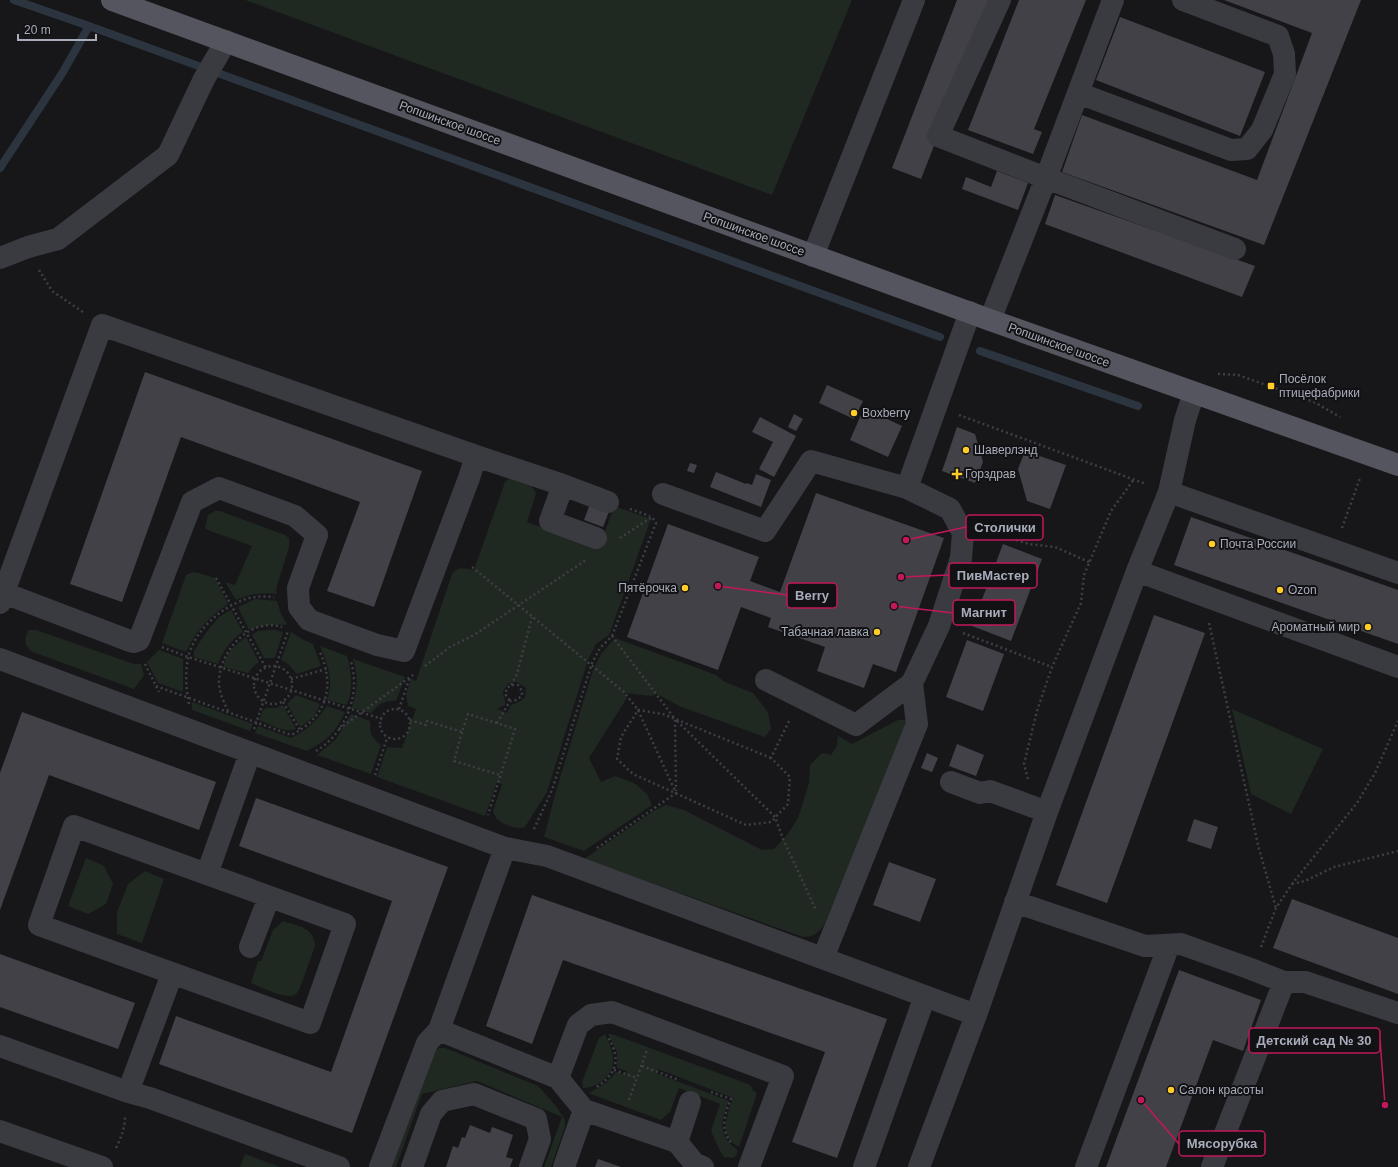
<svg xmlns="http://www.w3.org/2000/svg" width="1398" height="1167" viewBox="0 0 1398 1167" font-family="Helvetica,sans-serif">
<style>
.green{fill:#1f2821;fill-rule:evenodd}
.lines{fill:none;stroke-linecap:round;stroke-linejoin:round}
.stream{stroke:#2c353f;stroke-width:8}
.building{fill:#424147}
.path{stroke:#3e3f46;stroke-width:2.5;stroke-dasharray:2 3;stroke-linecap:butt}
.minor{stroke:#3a3a41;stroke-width:22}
.major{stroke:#54555e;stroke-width:22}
.poi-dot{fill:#ffcc2a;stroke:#121215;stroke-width:1.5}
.labels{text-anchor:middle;stroke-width:4;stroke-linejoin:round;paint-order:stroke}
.street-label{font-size:12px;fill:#a8acbb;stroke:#121215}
.poi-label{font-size:12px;fill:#a8acbb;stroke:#121215;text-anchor:start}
.leader{fill:none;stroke:#c2185b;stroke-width:1.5}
.callout-dot{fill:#c2185b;stroke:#121215;stroke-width:1.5}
.callout{fill:#121215;stroke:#c2185b;stroke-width:1.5}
.callout-label{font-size:13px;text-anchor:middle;font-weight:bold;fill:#a8acbb}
</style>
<rect width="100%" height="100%" fill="#17171a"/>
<path class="green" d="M245,0H852L772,195Z
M514,478L531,485L536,493L527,522L599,548L614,506L651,519L609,635L596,644L588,660L547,792L525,827C518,830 503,825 497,819C495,817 494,814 493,811L502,784L497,782L485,816L377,777L387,747L402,748L416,709L408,706L406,695L411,679L416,681L452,574C460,565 463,569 474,570L505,482L509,479ZM517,682L526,688L525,697L519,702L511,705L507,713L497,709L505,705C506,693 498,696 509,683Z
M215,511H220L285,535L289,538V547L276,589L277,594C260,593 251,593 236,600L225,582L235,585L252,546L210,531L205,528L208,515Z
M193,572L199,573L215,578L228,604C209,617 196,631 186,652L162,643L186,575Z
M255,599L277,601L281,614L287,624L284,625C272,624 261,625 249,630L238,607Z
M231,610L243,632C231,640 223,650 218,664L194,657V651L205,634L219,617Z
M30,630H36L134,664H141L144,675L134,689L33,652C24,647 24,640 28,631Z
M268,630H275L283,632L275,658H264L252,635L257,631Z
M291,632L302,639L313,644L321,666L297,674L288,664L281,660Z
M246,637L259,662L252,668L248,673L224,667C224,654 236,644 246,637Z
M615,638L716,675L725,682L753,693L768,712L771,729L765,737L679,706L657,694L651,696L624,693L627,697L625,701L589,758L601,782L615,776L634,783L647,794L652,805L584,851L544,837L556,791L593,670L601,654Z
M320,646L347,656C352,673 353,689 347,705L327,700C334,681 328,664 320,646Z
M159,650L183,659V692L158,683L147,662Z
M353,659L405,677L396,701C384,700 378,705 371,713L352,708C357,689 359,678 353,659Z
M296,695L320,704L314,717L300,727L287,704Z
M192,702L253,724L250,731L192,710Z
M283,705L296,729C285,734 270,724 259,720L263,710L266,708H276Z
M327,706L345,712C335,734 327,740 307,751L255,733L258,726L291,738C308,730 316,721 327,706Z
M1232,709L1323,749L1291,814L1251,794Z
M351,714L370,721C370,734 371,737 381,745L371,774L317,755L336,739Z
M898,720H909L903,737L824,925C819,933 813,937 803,937L584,859L655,810L666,805L684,810L762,850L774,849L787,835L798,818L809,783L810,765L822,753L831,755L837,746L838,736L852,744Z
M86,858L104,866L113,884L106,904L88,914L68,906Z
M145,871L164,879L142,943L117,934V912L128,884Z
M283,921C298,926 314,927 315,946L300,988C298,992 296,995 291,996C281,997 260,987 251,983L258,961H261L273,930Z
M605,1034C614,1052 619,1069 601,1082C595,1086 589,1088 583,1088L582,1082L599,1038Z
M608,1034H612L748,1084L753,1088L752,1089L753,1091L756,1092V1096L739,1147C718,1137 727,1115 733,1098L658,1069L656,1073L729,1101C720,1121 718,1137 738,1150L736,1156L733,1158L724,1157L720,1151L711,1131L720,1104L679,1088L670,1112L661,1120L588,1093C601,1087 607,1083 616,1072L625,1075L627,1071L617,1068V1052Z
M439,1048H445L453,1051L538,1086L556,1106L565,1120V1127L551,1167H544L562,1117L477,1081L422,1094L396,1167H390L435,1050Z
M245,1154L280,1167H240Z"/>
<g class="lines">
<path class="stream" d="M14,0L89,26L940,337
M0,168L63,72L89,26
M980,351L1138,406"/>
</g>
<path class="building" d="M957,0H991L921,179L892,168Z
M1019,0H1086L1034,129L1042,132L1033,154L968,130Z
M1224,0H1361L1264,245L1062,172L1082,115L1257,180L1312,33Z
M1120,17L1265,72L1240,136L1096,80Z
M997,171L1028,183L1018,210L962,189L966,177L991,187Z
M1055,195L1255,266L1242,297L1045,224Z
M145,372L422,471L374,607L327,591L360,502L181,437L122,602L70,584Z
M827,385L863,401L854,419L819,403Z
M864,408L902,426L888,457L850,440Z
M794,414L803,419L796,431L788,427Z
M760,417L796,436L774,477L759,469L773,442L752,432Z
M957,427L975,434L983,462L975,483L942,471Z
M1025,451L1066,465L1050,509L1027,501L1018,469Z
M690,463L697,465L694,473L687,471Z
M716,472L746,484L747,483L752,485L756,474L771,480L761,507L710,487Z
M816,493L944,538L896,672L873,664L864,688L817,671L825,647L768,627L771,618L741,607L718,670L627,637L668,524L759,557L750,581L780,592Z
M591,501L610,509L603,527L584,520Z
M1191,517L1398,590V644L1174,565Z
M1003,544L1042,559L1011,641L972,626Z
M1154,615L1205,633L1107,903L1056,885Z
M967,640L1004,654L983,711L946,697Z
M22,712L216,782L199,830L49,775L0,910V773Z
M957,744L984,755L976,776L949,766Z
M927,753L938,758L932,772L921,768Z
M256,798L448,867L352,1133L159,1064L176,1016L331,1072L392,901L239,846Z
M1194,819L1218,827L1211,849L1187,841Z
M889,862L936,879L920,922L873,905Z
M532,895L887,1019L837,1158L792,1142L825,1052L563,960L532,1044L486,1026Z
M1292,899L1398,938V994L1273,948Z
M0,954L135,1003L118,1049L0,1007Z
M1179,970L1261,1000L1243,1051L1213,1040L1166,1167H1106Z
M470,1125L490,1133L492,1127L513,1135L506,1157L513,1159L510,1167H446L453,1146L458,1148L462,1137L465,1138Z
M598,1159L621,1167H595Z"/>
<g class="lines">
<path class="path" d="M39,270L52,291L83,312
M1218,374L1238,375L1314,402L1340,417
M959,415L1146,484
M630,509L650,516
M1342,528L1360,478
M987,534H997L1029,544L1055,547L1089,562
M472,567L624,692L638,710L676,793
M216,578L266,668
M1209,623L1259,849L1276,908
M963,633L1052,667
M612,636L675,719L676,791
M162,647L188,657L382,719
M145,664L159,692
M425,666L450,647L474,635L586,560
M254 685a19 19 0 1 1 38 0a19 19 0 1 1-38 0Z
M291,679L326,669
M511,685L517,674L532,617
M156,686L291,735C327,718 336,685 319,650
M283,702L300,730
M189,704C186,689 185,674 188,658C194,631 221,607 246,599C255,596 265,596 274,597
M380 724a15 15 0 1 1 30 0a15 15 0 1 1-30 0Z
M399,709L410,677
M228,711C224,702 219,693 219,682C219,651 250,617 282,627
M410,720L426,725L427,721L462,732L468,714L515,729L488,815
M677,721L775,817L783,839L816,910
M497,723L510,701L516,700L522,696V691L518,685H511L507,688L505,694L510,701
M254,729L288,631
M339,729L413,675
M462,732L454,761L500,775
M316,751C345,734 361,695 351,662
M771,758L663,714L638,710L621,737L617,759L633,774L746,825L771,822L788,804L790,777L771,758L790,719
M375,775L387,738
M1028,779L1024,764L1037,711L1052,667L1081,603L1084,575L1111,511L1134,479
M534,829L552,790L592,663L600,648L612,636L656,523L652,517L620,538
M597,848L676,793
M1292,884L1305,881L1334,867L1398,851
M1261,947L1276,908L1292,884L1357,803L1375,773L1398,721
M642,1066L679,1080
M614,1070L637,1078
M597,1087C617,1073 621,1059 608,1037
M711,1092L731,1099C724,1115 720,1129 732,1144
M629,1100L647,1050
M116,1148C121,1137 125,1129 125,1117"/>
<path class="minor" d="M1000,0L938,136L1046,178L1235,249
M1078,93L1231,150L1247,149L1262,130L1285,74L1284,54L1278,36L1183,0
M813,256L914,0
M0,258L28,247L58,239L168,155L204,79L226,41
M990,320L1046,178L1113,0
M476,456L563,485
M907,488L970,312
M1169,492L1398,573
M663,494L765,531L811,461L907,488L950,509L963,533L961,558L939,626L912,683L856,725L766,680
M596,538L550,521L563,485L608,502
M1137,571L1398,667
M0,603L102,325L476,456L469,478L404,651L377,645L309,620L299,607L298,588L317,535L295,516L219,488L192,502L139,640L134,642L130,641L4,593
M0,659L505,848L547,856L976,1015
M951,782L980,793L990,791L1047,812
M74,826L345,924L310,1023L39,925Z
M207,874L250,753
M1015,902L1145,946L1181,944L1251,969L1284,982H1305L1398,1013
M250,947L269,897
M823,958L917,724L912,683
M439,1030L558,1078L578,1025L591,1015L612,1012L783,1076L749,1167
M0,1046L128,1092L150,1098L339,1167
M558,1078L584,1110
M128,1092L172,974
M0,1131L102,1167
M677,1142L690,1102
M380,1167L427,1043L439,1030L505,848
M412,1167L431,1114L442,1101L474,1094L536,1119L540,1139L530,1167
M564,1167L584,1110L677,1142L694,1163L703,1167
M864,1167L925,996
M919,1167L976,1015L1047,812L1137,571L1169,492L1185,420L1194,393
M1086,1167L1169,945
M1212,1167L1284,982"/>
<path class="major" d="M112,0L990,320L1398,465"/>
</g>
<g class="poi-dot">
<rect x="1267" y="382" width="8" height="8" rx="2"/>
<circle cx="854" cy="413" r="4"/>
<circle cx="966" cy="450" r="4"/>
<path d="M955 468h4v4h4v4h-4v4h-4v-4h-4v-4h4z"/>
<circle cx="1212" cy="544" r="4"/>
<circle cx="685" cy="588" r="4"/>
<circle cx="1280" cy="590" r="4"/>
<circle cx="1368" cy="627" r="4"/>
<circle cx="877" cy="632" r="4"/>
<circle cx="1171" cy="1090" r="4"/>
</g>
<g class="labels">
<g class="street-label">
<text transform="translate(450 123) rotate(20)" y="4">Ропшинское шоссе</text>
<text transform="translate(754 234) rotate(20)" y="4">Ропшинское шоссе</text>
<text transform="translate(1059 345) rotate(20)" y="4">Ропшинское шоссе</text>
</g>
<g class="poi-label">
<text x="1279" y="383">Посёлок<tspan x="1279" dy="14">птицефабрики</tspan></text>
<text x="862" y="417">Boxberry</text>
<text x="974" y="454">Шаверлэнд</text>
<text x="965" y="478">Горздрав</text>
<text x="1220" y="548">Почта России</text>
<text x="677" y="592" text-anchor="end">Пятёрочка</text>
<text x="1288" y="594">Ozon</text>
<text x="1360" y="631" text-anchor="end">Ароматный мир</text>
<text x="869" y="636" text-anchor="end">Табачная лавка</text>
<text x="1179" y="1094">Салон красоты</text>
</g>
</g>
<path class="leader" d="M906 540L966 527M901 577L949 575M718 586L787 595M894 606L953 613M1385 1105L1380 1040M1141 1100L1179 1144"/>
<g class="callout-dot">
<circle cx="906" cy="540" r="4"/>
<circle cx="901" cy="577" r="4"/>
<circle cx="718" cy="586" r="4"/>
<circle cx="894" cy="606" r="4"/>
<circle cx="1385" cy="1105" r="4"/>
<circle cx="1141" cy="1100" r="4"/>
</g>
<g class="callout">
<rect x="966" y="515" width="77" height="25" rx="4"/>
<rect x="949" y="563" width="88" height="25" rx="4"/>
<rect x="787" y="583" width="50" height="25" rx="4"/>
<rect x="953" y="600" width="62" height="25" rx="4"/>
<rect x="1249" y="1028" width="131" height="25" rx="4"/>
<rect x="1179" y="1131" width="86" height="25" rx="4"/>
</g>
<g class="callout-label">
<text x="1005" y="532">Столички</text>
<text x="993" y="580">ПивМастер</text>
<text x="812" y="600">Berry</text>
<text x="984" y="617">Магнит</text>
<text x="1314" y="1045">Детский сад № 30</text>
<text x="1222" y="1148">Мясорубка</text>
</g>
<path d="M18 34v6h78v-6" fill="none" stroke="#a8acbb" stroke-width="2"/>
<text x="24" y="34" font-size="12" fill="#a8acbb" stroke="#121215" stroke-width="3" paint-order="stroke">20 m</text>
</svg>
